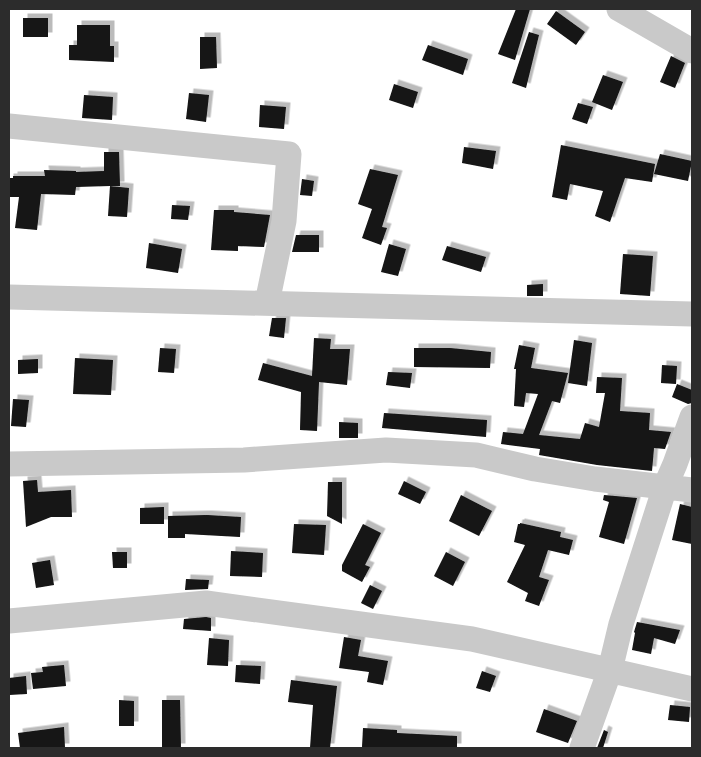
<svg xmlns="http://www.w3.org/2000/svg" width="701" height="757" viewBox="0 0 701 757" font-family="'IBM Plex Sans',sans-serif">
<style>
.building{fill:#131313;filter:url(#shadow)}
.lines{fill:none;stroke-linecap:round;stroke-linejoin:round}
.minor{stroke:#c9c9c9;stroke-width:25}
</style>
<defs>
<filter id="shadow"><feDropShadow dx="4.5" dy="-4.5" stdDeviation="0" flood-color="#0004"/></filter>
</defs>
<rect width="100%" height="100%" fill="#fff"/>
<path class="building" d="M516,9H530L515,60L498,54Z
M556,11L585,32L576,45L547,24Z
M23,18H48V37H23Z
M77,25H110V46H114V62L69,60V45H77Z
M529,32L539,35L526,88L512,83Z
M200,37H216L217,68L200,69Z
M428,45L468,59L463,75L422,60Z
M671,56L685,63L675,88L660,82Z
M603,75L623,82L612,110L592,102Z
M394,84L418,92L413,108L389,100Z
M189,93L209,95L206,122L186,119Z
M84,95L113,97L112,120L82,118Z
M578,103L593,107L587,124L572,119Z
M260,105L286,107L284,129L259,127Z
M561,145L655,164L652,182L625,178L610,222L595,216L603,191L570,184L567,200L552,197Z
M464,147L496,151L493,169L462,163Z
M104,152H119L120,186H110L129,188L127,217L108,216L110,186L76,187L75,195L41,194L37,230L15,228L19,197H9V178H13V176H45L44,170L76,171V172L104,171Z
M660,154L692,161L688,181L654,174Z
M370,169L398,175L382,227L387,228L381,245L362,238L372,209L358,204Z
M302,179L314,181L312,196L300,195Z
M172,205L190,206L188,220L171,219Z
M214,210H234V212L270,215L264,247L238,246V251L211,250Z
M296,235H319V252H292Z
M149,243L182,249L178,273L146,268Z
M389,244L406,249L398,276L381,272Z
M447,246L486,257L481,272L442,260Z
M623,254L653,256L650,296L620,294Z
M543,284V296H527V285Z
M272,318H286L284,338L269,336Z
M314,338L331,339L330,349H350L347,385L319,382L317,431L300,430L301,392L258,380L263,363L312,376Z
M574,340L592,343L587,386L568,383Z
M519,345L535,348L531,368L568,373L560,403L552,401L539,435L580,439L585,423L599,427L605,393H596L597,377L622,378L620,411L650,413L649,430L671,432L665,449L654,448L652,471L597,465L539,455L540,449L501,444L503,432L523,434L538,394L526,393L524,407L514,406L516,369H514Z
M160,348L176,349L174,373L158,372Z
M414,348H450L491,352L490,368L414,367Z
M75,358L113,360L111,395L73,394Z
M38,359V373L18,374V360Z
M662,365L677,366L676,384L661,383Z
M388,372L412,373L410,388L386,385Z
M677,384L692,390V403L688,404L672,397Z
M13,399L29,400L26,427L11,426Z
M384,413L487,420L486,437L382,428Z
M339,422L358,423V438H339Z
M37,480L38,492L71,490L72,517H51L26,527L23,481Z
M404,481L426,492L420,504L398,494Z
M328,482H342V524L327,516Z
M461,495L492,511L479,536L449,521Z
M604,495L637,498L624,544L599,537L609,502L603,500Z
M680,504L692,507V544L672,540Z
M164,507V524H140V508Z
M207,515L241,517L240,537L185,534V538H168V516Z
M520,523L561,532L560,537L573,540L569,555L548,550L539,577L549,580L539,606L525,601L528,593L507,582L525,545L514,542L518,524H520Z
M294,524L326,525L324,555L292,553Z
M363,524L381,533L365,565L370,567L362,582L342,571V565Z
M231,551L263,553L262,577L230,576Z
M112,552H127V568H113Z
M446,552L465,562L453,586L434,576Z
M50,560L54,585L36,588L32,563Z
M186,579L209,580L208,589L185,590Z
M370,585L382,591L373,609L361,603Z
M206,617L211,618V631L183,629L184,619Z
M637,622L680,630L675,644L654,638L651,654L632,650L635,633L634,632Z
M344,637L361,640L358,656L388,661L383,685L367,682L369,672L339,668Z
M209,638L229,640L228,666L207,665Z
M64,665L66,686L33,689L31,673L43,672L42,667Z
M236,665L261,666L260,684L235,682Z
M482,671L496,676L490,692L476,688Z
M26,676L27,694L9,695V678Z
M291,680L337,686L330,748H310L313,705L288,702Z
M119,700L134,701V726H119Z
M162,700H180L181,748H162Z
M670,705L690,707L689,722L668,720Z
M544,709L577,721L568,743L536,732Z
M64,727L65,748H20L18,733Z
M363,728L397,730V733L457,736V748L362,747Z
M604,730L608,732L603,748H597Z"/>
<g class="lines">
<path class="minor" d="M619,9L692,51
M9,126L289,154L284,221L267,303
M9,297L692,314
M9,464L244,460L386,450L476,455L535,469L595,479L692,490
M9,621L206,603L472,639L692,689
M582,748L610,670L621,624L665,487L675,464L692,417"/>
</g>
<rect width="701" height="757" fill="none" stroke="#2c2c2c" stroke-width="20"/>
</svg>
